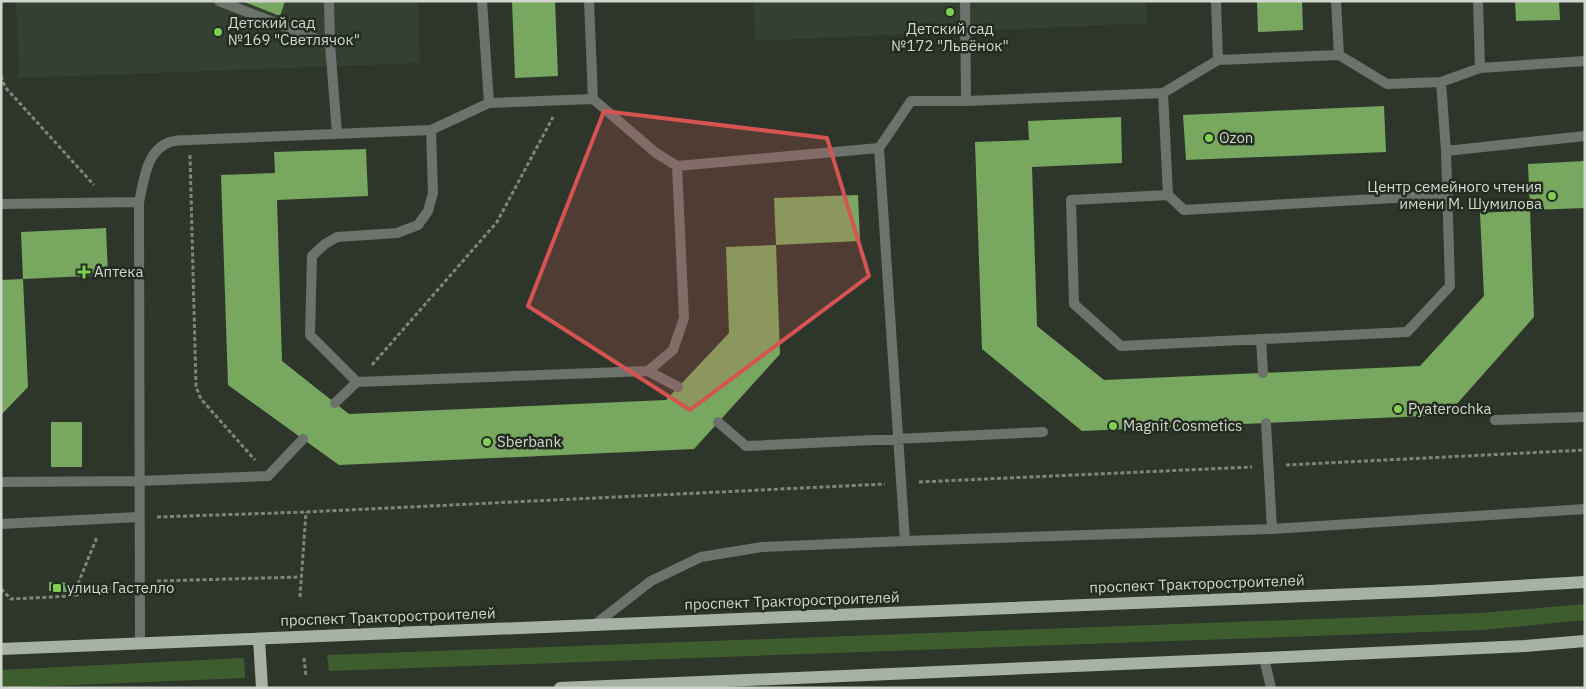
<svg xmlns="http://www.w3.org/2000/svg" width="1586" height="689" viewBox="0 0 1586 689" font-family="'IBM Plex Sans',sans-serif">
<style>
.built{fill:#354130}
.green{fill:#3e5d2e}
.building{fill:#78a860}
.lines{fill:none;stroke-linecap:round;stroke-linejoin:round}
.path{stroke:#7e857c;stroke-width:3;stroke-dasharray:4 2.5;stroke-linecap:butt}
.service{stroke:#6e726d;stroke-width:10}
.pedestrian{stroke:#6e726d;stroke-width:10}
.minor{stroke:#6e726d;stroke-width:10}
.primary{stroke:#a8b1a5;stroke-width:12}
.marked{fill:#d55452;fill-opacity:0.2;stroke:#d55452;stroke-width:4;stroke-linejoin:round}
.poi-dot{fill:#7fd052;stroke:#242c21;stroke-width:2}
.labels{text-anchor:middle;stroke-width:5;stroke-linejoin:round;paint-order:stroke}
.poi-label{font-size:15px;fill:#d1d6cf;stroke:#242c21;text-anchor:start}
.street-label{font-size:15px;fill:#d1d6cf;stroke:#242c21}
</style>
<rect width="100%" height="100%" fill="#2e362b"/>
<path class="built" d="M16,1H418L420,63L19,78Z
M753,1H1146L1147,23L755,41Z"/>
<path class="green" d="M1585,604V620L1482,630L329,671L327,655L1480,613Z
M244,658L245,678L1,688V670Z"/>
<path class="building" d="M242,1H285L280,16Z
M512,1H555L558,76L515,78Z
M1257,1H1302L1303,30L1258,32Z
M1515,1H1559L1560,20L1516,21Z
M1384,106L1386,152L1186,160L1183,115Z
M1121,117L1122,163L1032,167L1037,326L1104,380L1420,366L1484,296L1480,213L1530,210L1534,317L1447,415L1082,431L982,349L975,142L1029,140L1028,121Z
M366,149L368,196L277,200L282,361L349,414L666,400L729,333L726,247L776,245L780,354L694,449L339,465L228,385L221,175L275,173L274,152Z
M1585,161V208L1530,210L1528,164Z
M858,195L860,241L776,245L774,198Z
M106,228L108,275L23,279L28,387L1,415V280L23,279L21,232Z
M51,422H82V467H51Z
M49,582L68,583L67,592L49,591Z"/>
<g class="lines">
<path class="path" d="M1,76L5,87L94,185
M190,155L196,387L201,399L255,460
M372,365L497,222L553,117
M1286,465L1585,450
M919,482L1252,467
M157,517L306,512L885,484
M157,581L301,577
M1,589L11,599L72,596L124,585
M73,596L97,537
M300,597L306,512
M304,658L306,676"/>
<path class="service" d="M219,1L330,44
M329,1L330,44L337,134
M482,1L489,103L593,99L589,1
M965,1L966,101
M1216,1L1218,60L1339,55L1336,1
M1478,1L1480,68
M1339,55L1387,84L1441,82L1480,68L1585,61
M1163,93L1168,195L1184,210L1448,195
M593,99L656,153L677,166L879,148L905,541
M431,130L433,193L428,211L418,225L397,233L337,237L325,244L312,256L310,335L357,382L648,371L673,350L684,318L677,166
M879,148L911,101H966L1163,93L1218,60
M1446,151L1585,136
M1168,195L1071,200L1074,304L1121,346L1407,332L1450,286L1446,151L1441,82
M1,204L139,202
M1261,339L1263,373
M648,371L678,387
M335,403L357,382
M1495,420L1585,417
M718,422L746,446L1043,432
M1266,423L1272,529
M1,482L139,481L268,476L303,439
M140,643L139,202C144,181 146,150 170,142C176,140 184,140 190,140L431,130L489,103
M1264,658L1271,688"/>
<path class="pedestrian" d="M1,524L139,517"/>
<path class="minor" d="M593,626L651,581L701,557L762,547L905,541L1272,529L1585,509"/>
<path class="primary" d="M259,639L262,688
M1,649L1430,591L1585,582
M560,688L1264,658L1525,646L1585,641"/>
</g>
<path class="marked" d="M604,111L827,138L869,276L690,410L528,306Z"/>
<g class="poi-dot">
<circle cx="950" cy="12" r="5"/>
<circle cx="218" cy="32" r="5"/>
<circle cx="1209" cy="138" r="5"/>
<circle cx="1552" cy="196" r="5"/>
<path d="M81.5 264.5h5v5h5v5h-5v5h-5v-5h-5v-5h5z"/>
<circle cx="1398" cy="409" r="5"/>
<circle cx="1113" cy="426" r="5"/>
<circle cx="487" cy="442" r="5"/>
<rect x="52" y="583" width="10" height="10" rx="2.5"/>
</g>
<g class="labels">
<g class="poi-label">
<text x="228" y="28">Детский сад<tspan x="228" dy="17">№169 "Светлячок"</tspan></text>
<text x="950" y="34" text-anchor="middle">Детский сад<tspan x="950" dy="17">№172 "Львёнок"</tspan></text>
<text x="1219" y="143">Ozon</text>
<text x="1542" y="192" text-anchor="end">Центр семейного чтения<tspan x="1542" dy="17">имени М. Шумилова</tspan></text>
<text x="94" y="277">Аптека</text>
<text x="1408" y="414">Pyaterochka</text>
<text x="1123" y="431">Magnit Cosmetics</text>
<text x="497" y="447">Sberbank</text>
<text x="67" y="593">улица Гастелло</text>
</g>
<g class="street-label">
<text transform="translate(1197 584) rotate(-2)" y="5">проспект Тракторостроителей</text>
<text transform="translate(792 601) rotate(-2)" y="5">проспект Тракторостроителей</text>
<text transform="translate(388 617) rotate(-2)" y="5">проспект Тракторостроителей</text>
</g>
</g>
<rect width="1586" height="689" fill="none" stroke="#d1d6cf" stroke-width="5"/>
</svg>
